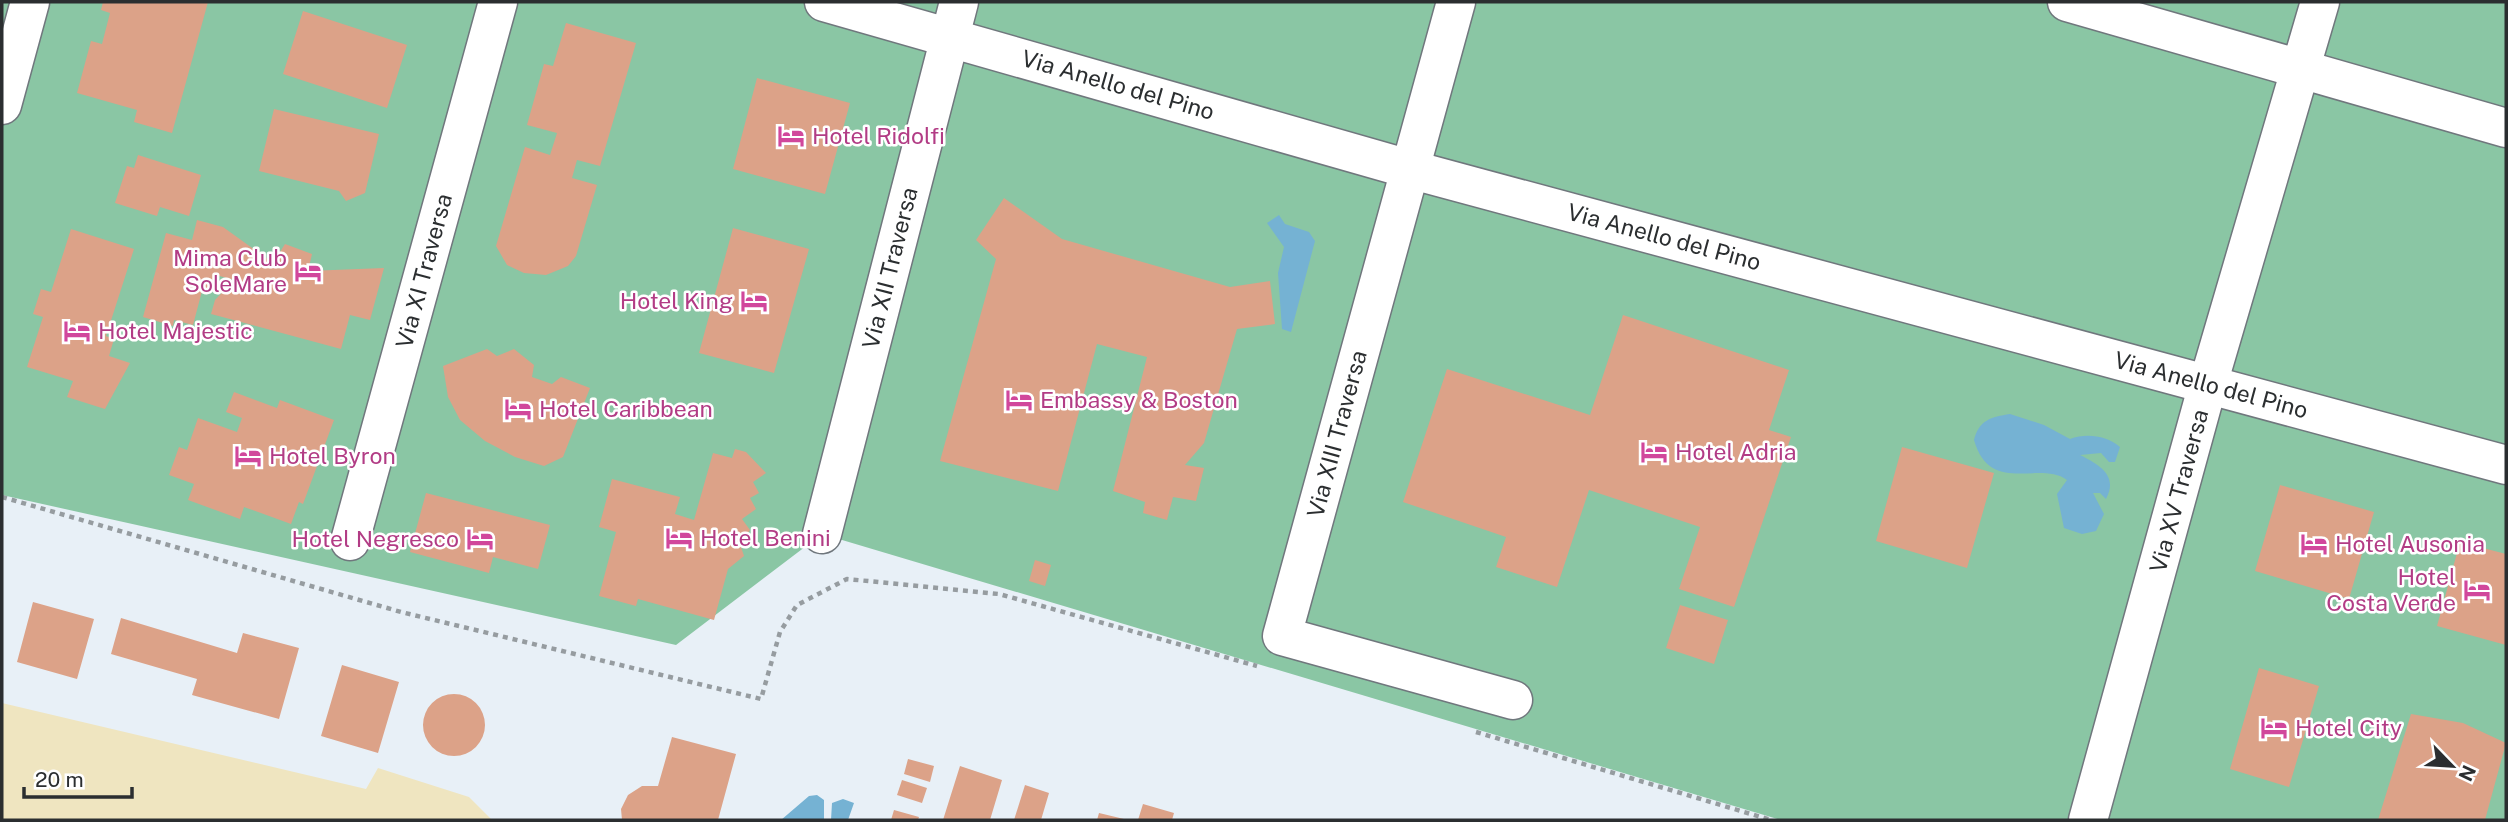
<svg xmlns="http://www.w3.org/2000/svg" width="2508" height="822" viewBox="0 0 2508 822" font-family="'Public Sans',sans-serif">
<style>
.forest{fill:#8ac6a4}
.sand{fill:#efe5c0}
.water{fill:#75b2d3}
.building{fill:#dca288}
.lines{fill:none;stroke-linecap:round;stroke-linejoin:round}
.street-casing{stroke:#70777d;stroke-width:41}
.secondary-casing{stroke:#70777d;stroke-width:41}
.path{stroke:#969ca0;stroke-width:4.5;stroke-dasharray:5 5;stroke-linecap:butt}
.street{stroke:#fff;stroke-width:38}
.secondary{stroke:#fff;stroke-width:38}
.labels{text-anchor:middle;stroke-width:5;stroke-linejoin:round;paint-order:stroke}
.street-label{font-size:23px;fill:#2b2e30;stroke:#fff}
.hotel-label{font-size:23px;fill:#b23c85;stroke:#fff;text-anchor:start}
</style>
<rect width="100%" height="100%" fill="#e8f0f7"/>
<path class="forest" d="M2,2H2506V820H1781L822,534L676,645L2,495Z"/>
<path class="sand" d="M2,703L366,789L378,768L469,797L492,820H2Z"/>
<path class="water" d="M1279,215L1285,224L1309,232L1315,241L1291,332L1282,329L1278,273L1284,247L1267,223Z
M2010,414L2044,425L2070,439C2086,433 2106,435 2120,447L2115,462H2109L2101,453L2080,455C2098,464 2119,475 2106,499L2100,493H2093L2104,514L2096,531L2082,534L2064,528L2057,494L2067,480C2039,460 1990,496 1974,440C1979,420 1991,417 2010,414Z
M817,795L824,800V820H781L809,796Z
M843,799L854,803L848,820H831L832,803Z"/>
<path class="building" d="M103,2H208L172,133L134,122L137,110L77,93L91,41L102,44L110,13L101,10Z
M303,11L407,45L387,108L283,74Z
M566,23L636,43L600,166L577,160L572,178L597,185L576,256L568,266L546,275L524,273L507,265L496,246L525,147L550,155L557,133L527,125L544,64L553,66Z
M757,78L850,103L825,194L733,169Z
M274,109L379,134L365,193L346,201L339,191L259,171Z
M138,155L201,175L189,216L160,207L157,216L115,203L127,166L134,168Z
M1004,198L1062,239L1230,287L1270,281L1275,324L1237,329L1204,443L1185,465L1204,468L1196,501L1173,497L1167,520L1143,513L1145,502L1113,491L1147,357L1097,344L1058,491L940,461L996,259L976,240Z
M197,220L223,227L273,263L285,244L312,254L308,271L384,268L370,320L350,315L341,349L211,314L215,300L234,280L216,275L211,293L202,291L193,325L174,320L173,326L143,317L166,233L192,240Z
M733,228L809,249L774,373L699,353Z
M71,229L134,249L106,336L114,339L109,356L130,363L105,409L67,397L73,381L27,367L43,317L33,314L41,289L51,292Z
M1623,315L1789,370L1769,430L1791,437L1734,607L1679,589L1700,527L1589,490L1557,587L1496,567L1506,537L1403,502L1447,369L1590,415Z
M487,349L497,356L514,349L534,365L532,377L552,384L561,377L590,388L563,457L544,466L515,457L485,441L460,420L448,397L443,366Z
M234,392L277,408L280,400L334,420L303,504L299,502L291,524L244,507L240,519L188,500L194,484L169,475L179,447L187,450L198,418L237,432L242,418L226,412Z
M1902,447L1994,473L1967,568L1876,541Z
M735,449L746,452L766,473L753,482L759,493L750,498L756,509L742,519L750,530L740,544L744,556L728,569L714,620L638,599L636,606L599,596L616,532L599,527L612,479L680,497L675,514L694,520L713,453L732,458Z
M2280,485L2374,512L2349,599L2255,571Z
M426,493L550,525L538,569L493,557L489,573L410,552Z
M2460,542L2506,554V645L2437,626Z
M1035,560L1051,565L1045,586L1029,581Z
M33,602L94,619L77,679L17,662Z
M1680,605L1728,620L1714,664L1666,648Z
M121,618L237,653L243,633L299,648L279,719L192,695L197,679L111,654Z
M342,665L399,682L378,753L321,736Z
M2259,668L2319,686L2289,787L2230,769Z
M423 725a31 31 0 1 1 62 0a31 31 0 1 1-62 0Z
M2411,714L2463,723L2506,743L2485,820H2378Z
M672,737L736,754L718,820H622L621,809L628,795L642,786H658Z
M908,759L934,766L930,782L904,774Z
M960,766L1002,780L990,820H943Z
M902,780L927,788L922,803L897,795Z
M1025,785L1049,793L1041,820H1014Z
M1143,804L1174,813L1172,820H1138Z
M894,810L919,817L918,820H891Z
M1099,813L1124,819V820H1097Z"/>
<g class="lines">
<g class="street-casing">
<path id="street" d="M1456,2L1282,636L1513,700
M2,105L30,2
M822,534L959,2
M350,541L498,2
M2088,820L2208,384L2320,2"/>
</g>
<g class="secondary-casing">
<path id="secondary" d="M824,2L1409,169L2506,465
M2067,2L2506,128"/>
</g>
<path class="path" d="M2,497L401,612L761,699L780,632L797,605L847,579L999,594L1257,666
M1476,732L1771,820"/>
<use href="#street" class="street"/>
<use href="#secondary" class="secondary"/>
</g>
<defs>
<g id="hotel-bare" transform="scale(2.1)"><path d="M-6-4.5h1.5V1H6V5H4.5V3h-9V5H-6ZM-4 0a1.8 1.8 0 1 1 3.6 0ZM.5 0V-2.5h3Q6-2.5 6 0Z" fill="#d1479c" stroke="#fff" stroke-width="2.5" paint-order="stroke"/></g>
</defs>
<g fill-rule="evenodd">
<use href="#hotel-bare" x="791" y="136"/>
<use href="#hotel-bare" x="308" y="271"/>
<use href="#hotel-bare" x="754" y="301"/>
<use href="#hotel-bare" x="77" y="331"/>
<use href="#hotel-bare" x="1019" y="400"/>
<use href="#hotel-bare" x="518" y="409"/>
<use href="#hotel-bare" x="1654" y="452"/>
<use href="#hotel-bare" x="248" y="456"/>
<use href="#hotel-bare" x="679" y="538"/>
<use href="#hotel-bare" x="480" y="539"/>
<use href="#hotel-bare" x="2314" y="544"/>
<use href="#hotel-bare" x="2477" y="590"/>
<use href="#hotel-bare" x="2274" y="728"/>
</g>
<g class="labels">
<g class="street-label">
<text transform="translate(1118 85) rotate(16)" y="8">Via Anello del Pino</text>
<text transform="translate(1664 237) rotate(15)" y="8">Via Anello del Pino</text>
<text transform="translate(890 268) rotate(-76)" y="8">Via XII Traversa</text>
<text transform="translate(424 271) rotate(-75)" y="8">Via XI Traversa</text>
<text transform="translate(2211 385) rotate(15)" y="8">Via Anello del Pino</text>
<text transform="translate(1337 434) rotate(-75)" y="8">Via XIII Traversa</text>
<text transform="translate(2179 491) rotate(-75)" y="8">Via XV Traversa</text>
</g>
<g class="hotel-label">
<text x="812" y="144">Hotel Ridolfi</text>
<text x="287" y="266" text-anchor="end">Mima Club<tspan x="287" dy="26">SoleMare</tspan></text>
<text x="733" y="309" text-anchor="end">Hotel King</text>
<text x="98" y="339">Hotel Majestic</text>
<text x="1040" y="408">Embassy &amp; Boston</text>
<text x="539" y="417">Hotel Caribbean</text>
<text x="1675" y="460">Hotel Adria</text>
<text x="269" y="464">Hotel Byron</text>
<text x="700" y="546">Hotel Benini</text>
<text x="459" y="547" text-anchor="end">Hotel Negresco</text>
<text x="2335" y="552">Hotel Ausonia</text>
<text x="2456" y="585" text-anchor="end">Hotel<tspan x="2456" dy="26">Costa Verde</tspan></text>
<text x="2295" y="736">Hotel City</text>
</g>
</g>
<rect width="2508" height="822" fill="none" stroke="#2b2e30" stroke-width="7"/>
<g transform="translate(2452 766) rotate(115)" stroke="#ffffff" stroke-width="5" paint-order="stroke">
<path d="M0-5L12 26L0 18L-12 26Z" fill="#2b2e30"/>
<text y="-10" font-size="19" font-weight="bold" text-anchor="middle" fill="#2b2e30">N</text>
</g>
<path d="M24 787v10h108v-10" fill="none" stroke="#2b2e30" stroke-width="3.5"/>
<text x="35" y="787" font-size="21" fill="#2b2e30" stroke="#ffffff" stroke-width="5" paint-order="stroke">20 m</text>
</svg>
